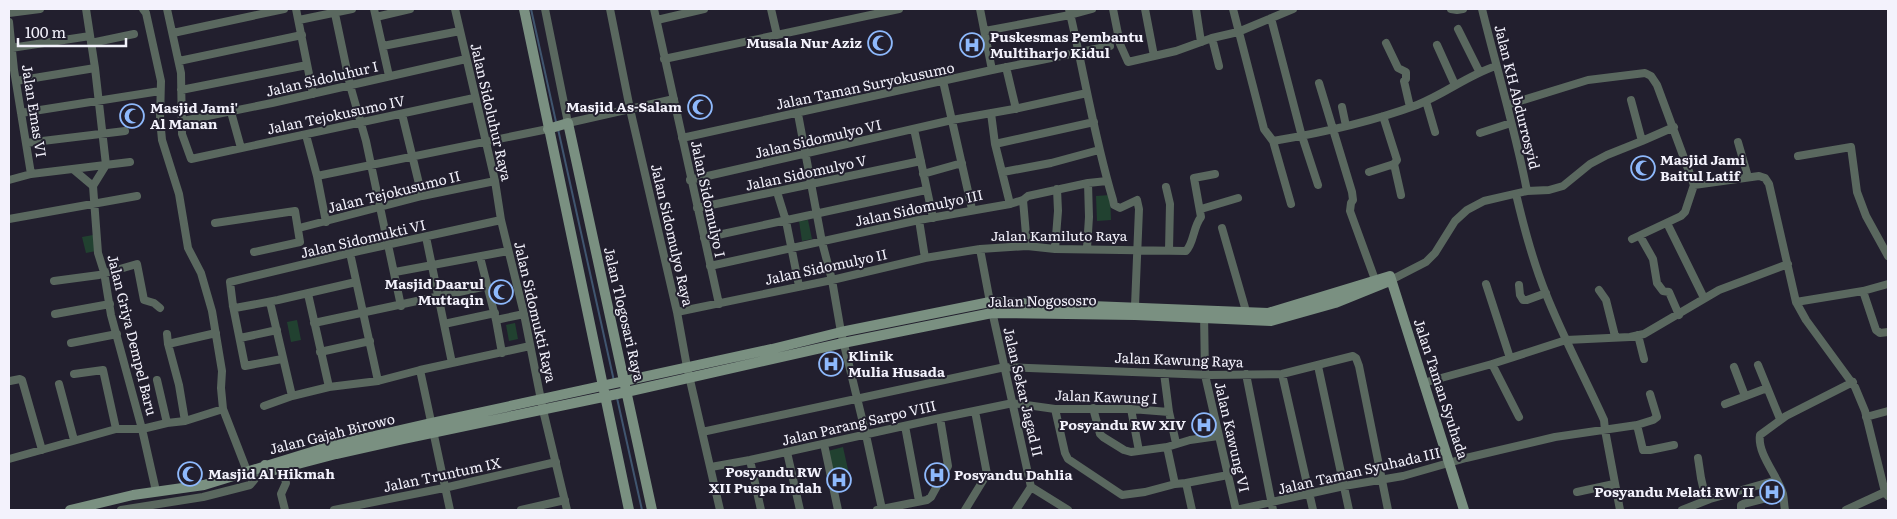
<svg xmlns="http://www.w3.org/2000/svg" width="1897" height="519" viewBox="0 0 1897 519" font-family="Literata,serif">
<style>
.pitch{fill:#214130}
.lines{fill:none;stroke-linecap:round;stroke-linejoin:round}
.stream{stroke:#40556f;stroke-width:2}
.street{stroke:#5a685f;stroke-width:8}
.secondary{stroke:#7a9081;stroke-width:10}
.labels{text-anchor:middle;stroke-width:4;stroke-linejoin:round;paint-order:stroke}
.poi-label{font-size:14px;font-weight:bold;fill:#f3f2fc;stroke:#221f2e;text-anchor:start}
.street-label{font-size:14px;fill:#f3f2fc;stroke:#221f2e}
</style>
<rect width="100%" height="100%" fill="#221f2e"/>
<path class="pitch" d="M1110,195L1111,220L1097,221L1096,196Z
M808,220L812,239L802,241L799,221Z
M93,235L96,251L86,253L82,237Z
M297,320L301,340L291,342L287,322Z
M515,323L518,339L509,341L506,325Z
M843,447L849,474L834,477L828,451Z"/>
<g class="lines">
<path class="stream" d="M531,9L556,122
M558,129L614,381
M617,398L642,510"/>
<path class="street" d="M86,9L95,68L106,165L93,186L98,253L104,272L111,315L142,429L156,491
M143,9L146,13L161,81L160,119L162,140L179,194L188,248L201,273L212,311L222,371L221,388L223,409L247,471
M167,9L181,73L182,134L191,159L474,98
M296,9L313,94
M334,9L350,85L366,141L401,306
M374,9L389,76
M455,9L495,181L501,220L524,314L543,410L567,510
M545,9L568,123L674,99
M610,9L630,109L677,312L687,367L720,510
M654,9L719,304
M771,9L777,35
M980,9L992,70
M1069,9C1084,72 1094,137 1113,200L1114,205L1120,208L1137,200L1139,209L1135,306
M1113,9L1120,44L1128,62L1176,51L1212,38L1238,32L1293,9
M1145,9L1154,56
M1196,9L1201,42
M1233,9L1264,129L1273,141L1291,204
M1451,9L1457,10L1463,9
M1482,9C1497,70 1515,129 1527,191
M9,13L40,9
M376,17L410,9
M1271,18L1301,133L1318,185
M299,20L352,9
M657,20L704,9
M9,22L14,70L31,174
M1458,29L1479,71
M985,31L1070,15L1092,9
M173,33L284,9
M1212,38L1219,66
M91,43L134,34
M1386,43L1398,68L1406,72V79L1404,81L1410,107
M1437,45L1455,85
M383,46L460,31
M11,48L90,36
M664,59L899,9
M179,61L302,35
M1006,67L1016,109
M16,81L95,68
M943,81L972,209
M1319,83L1352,192L1353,200L1351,203L1350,211L1377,285
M181,90L307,65
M1631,100L1642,141
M1426,101L1435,132
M1507,105L1588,80L1645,73L1651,76L1657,85L1694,185L1759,176L1765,178L1769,184L1796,302L1806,320L1855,387L1865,411L1885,492L1888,496
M1342,107L1346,126
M231,112L241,148
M21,113L160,91
M991,113L995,144L1010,204
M402,114L422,196
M798,114L822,242L832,280L841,332L866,435L882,509
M183,121L272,103L466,59
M914,129L933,218
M1480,133L1511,123
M306,135L317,176L326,222
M682,138L992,70L1110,46
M1273,141C1321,133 1371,122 1417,105C1445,94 1468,75 1496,66
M1738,142L1748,177
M26,143L125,131
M995,144L1094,122
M1798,156L1851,147L1857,192L1866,216L1888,256
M1394,164L1401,195
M74,170L93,186
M1003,172L1051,163L1099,150
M1369,172L1394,164L1397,160L1383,116
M923,174L962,163
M317,176L548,129
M9,180L31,174L130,162
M690,180L952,120L1014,109L1087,93
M1166,187L1170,204L1169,250
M777,192L786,221L799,286
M1516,194C1524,228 1533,262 1546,294C1563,337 1585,378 1604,420L1605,430L1620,510
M1023,200L1027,246
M697,208L921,161
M1201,209L1238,198
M9,219L137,196
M919,220L925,258
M215,223L295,211L300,242L254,252
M1667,223L1704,298
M299,228L422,196L495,181
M1222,228L1246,311
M1640,236L1653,259L1657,283L1663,291L1669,292L1679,315
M426,237L452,363
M704,238L926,190
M1632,239L1681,216L1685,212L1694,185
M1087,248L1089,217L1088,183
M980,249L990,302L1031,487
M1055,249L1058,211L1057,189
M350,253L378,381
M480,257L496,320L502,353
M710,266L919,220L1010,204L1023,200L1028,196L1088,183L1107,181
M395,272L508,251
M1391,280L1426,262L1435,253L1455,221L1467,210L1484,201L1527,191L1549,190L1563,186L1590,164L1607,155L1642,141L1674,127
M54,281L99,275L137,264L144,300L154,303L160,308
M1486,284L1510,358
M1519,285L1520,295L1523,300H1527L1546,293
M1599,290L1606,300L1615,336
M1863,291L1876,330L1880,333L1888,332
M308,294L329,387
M270,302L292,396
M1796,302L1863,291L1888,284
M233,306L235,308L278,300L356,282
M677,312L832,280L925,258L980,249L1027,246L1055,249L1186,251C1194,243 1193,227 1201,217L1194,178L1215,174
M1204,313L1205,375L1236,510
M55,314L110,304
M496,320L524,314
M314,323L487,286
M444,324L495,313
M167,334L168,344L179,385L185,421
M1638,335L1644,359
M240,338L277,330
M71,343L117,334
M168,344L216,333
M320,352L370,341
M282,359L245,366L233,306L230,282L350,253L501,220
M1492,364L1519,417
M1758,365L1780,419
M1318,366L1349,510
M1734,367L1745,396
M420,370L450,510
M1164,373L1169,412L1176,443
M74,374L103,370L116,429
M1246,374L1273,510
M1282,374L1313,510
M157,380L167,423
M10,381L20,379L22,380L42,450
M1423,383L1492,364L1566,340L1630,337L1644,334L1719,290L1788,264
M59,384L74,440
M1725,404L1767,388
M264,406L292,396L329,387L378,381L420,370L530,346
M1093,408L1100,434L1103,437L1124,450L1131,452L1167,447L1190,440L1218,436
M1055,409L1065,453L1068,459L1122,495L1145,492L1175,484L1186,483L1228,475
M1131,409L1139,451
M1866,417L1888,411
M1637,425L1643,450H1650L1674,445
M905,426L919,501
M702,432L1005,367L1210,375L1282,374L1353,356L1356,358L1359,366L1388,510
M824,444L838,510
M1167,447L1175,484
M787,452L800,510
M1698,458L1701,478L1706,500
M9,459L116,429H142L167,423L185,421L223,409
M750,460L761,510
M711,467L750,460L940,418L1013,403L1055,409H1131L1169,412
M283,469L286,483L281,494L285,510
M1186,483L1192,510
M1031,487L1068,510
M1577,492L1614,484
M121,510L203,497L250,485L255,479L254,469
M334,510L444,488L556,462
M521,510L565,500
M877,510L927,500L931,497L948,466L940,418
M965,510L987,474L975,411
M1016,510L1031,487
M1236,510L1344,486L1403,476L1466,458L1555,437L1637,425L1653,420L1657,417L1650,394
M1682,510L1710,499L1777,480
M1741,510V505L1743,504L1783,494
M1785,510C1784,505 1784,499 1783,494C1778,476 1757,454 1760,435L1786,416L1853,382
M1846,510L1885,492"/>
<path class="secondary" d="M524,9L629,510
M548,129L568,123L652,510
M265,465L271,471L336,454L403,439L622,393L843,343L992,313L1135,315L1271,321L1335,303L1387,282
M70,510L133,495L204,485L331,446L432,423L772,349L841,332L990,302L1268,313L1390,276L1464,510"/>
</g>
<defs>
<g id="mosque-ring" transform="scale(1.25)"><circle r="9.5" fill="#221f2e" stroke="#8eb9fc" stroke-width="1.5"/><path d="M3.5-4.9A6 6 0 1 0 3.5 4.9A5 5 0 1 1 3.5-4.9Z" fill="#8eb9fc"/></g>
<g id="hospital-ring" transform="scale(1.25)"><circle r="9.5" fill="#221f2e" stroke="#8eb9fc" stroke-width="1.5"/><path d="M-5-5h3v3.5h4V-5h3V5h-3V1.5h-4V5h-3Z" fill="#8eb9fc"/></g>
</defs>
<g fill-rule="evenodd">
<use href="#mosque-ring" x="880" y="43"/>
<use href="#hospital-ring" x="972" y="45"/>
<use href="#mosque-ring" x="700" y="107"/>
<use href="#mosque-ring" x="132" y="116"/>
<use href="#mosque-ring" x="1643" y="168"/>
<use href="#mosque-ring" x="501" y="292"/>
<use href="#hospital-ring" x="831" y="364"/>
<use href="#hospital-ring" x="1204" y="425"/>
<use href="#mosque-ring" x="190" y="474"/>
<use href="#hospital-ring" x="937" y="475"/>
<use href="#hospital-ring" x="839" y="480"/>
<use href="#hospital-ring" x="1772" y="492"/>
</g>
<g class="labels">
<g class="poi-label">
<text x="990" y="42">Puskesmas Pembantu<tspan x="990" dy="16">Multiharjo Kidul</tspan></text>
<text x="862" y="48" text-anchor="end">Musala Nur Aziz</text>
<text x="682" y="112" text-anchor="end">Masjid As-Salam</text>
<text x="150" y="113">Masjid Jami'<tspan x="150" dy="16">Al Manan</tspan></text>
<text x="1660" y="165">Masjid Jami<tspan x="1660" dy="16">Baitul Latif</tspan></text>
<text x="484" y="289" text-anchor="end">Masjid Daarul<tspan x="484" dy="16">Muttaqin</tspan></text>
<text x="848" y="361">Klinik<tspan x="848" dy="16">Mulia Husada</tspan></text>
<text x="1186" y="430" text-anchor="end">Posyandu RW XIV</text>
<text x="822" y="477" text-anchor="end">Posyandu RW<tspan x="822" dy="16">XII Puspa Indah</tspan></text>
<text x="208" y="479">Masjid Al Hikmah</text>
<text x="954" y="480">Posyandu Dahlia</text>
<text x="1754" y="497" text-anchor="end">Posyandu Melati RW II</text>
</g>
<g class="street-label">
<text transform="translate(322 79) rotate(-13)" y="5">Jalan Sidoluhur I</text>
<text transform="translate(865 86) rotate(-12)" y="5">Jalan Taman Suryokusumo</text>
<text transform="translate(1517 97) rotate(76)" y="5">Jalan KH Abdurrosyid</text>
<text transform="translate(34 111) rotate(81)" y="5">Jalan Emas VI</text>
<text transform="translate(491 112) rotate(77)" y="5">Jalan Sidoluhur Raya</text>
<text transform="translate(336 115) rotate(-12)" y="5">Jalan Tejokusumo IV</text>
<text transform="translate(818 139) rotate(-13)" y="5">Jalan Sidomulyo VI</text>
<text transform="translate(806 173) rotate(-12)" y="5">Jalan Sidomulyo V</text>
<text transform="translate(394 192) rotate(-14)" y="5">Jalan Tejokusumo II</text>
<text transform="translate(708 199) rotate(78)" y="5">Jalan Sidomulyo I</text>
<text transform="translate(919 208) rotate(-12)" y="5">Jalan Sidomulyo III</text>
<text transform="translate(672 235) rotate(77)" y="5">Jalan Sidomulyo Raya</text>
<text x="1059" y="241">Jalan Kamiluto Raya</text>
<text transform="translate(363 239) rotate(-13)" y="5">Jalan Sidomukti VI</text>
<text transform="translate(826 267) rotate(-12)" y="5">Jalan Sidomulyo II</text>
<text transform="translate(1042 301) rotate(-1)" y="5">Jalan Nogososro</text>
<text transform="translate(535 312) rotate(77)" y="5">Jalan Sidomukti Raya</text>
<text transform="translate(624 314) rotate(77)" y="5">Jalan Tlogosari Raya</text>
<text transform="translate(132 335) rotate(76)" y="5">Jalan Griya Dempel Baru</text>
<text transform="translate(1179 360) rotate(2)" y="5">Jalan Kawung Raya</text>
<text transform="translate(1441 389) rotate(72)" y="5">Jalan Taman Syuhada</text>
<text transform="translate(1023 392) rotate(77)" y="5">Jalan Sekar Jagad II</text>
<text transform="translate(1106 397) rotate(2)" y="5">Jalan Kawung I</text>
<text transform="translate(859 423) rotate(-13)" y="5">Jalan Parang Sarpo VIII</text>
<text transform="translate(332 434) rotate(-14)" y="5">Jalan Gajah Birowo</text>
<text transform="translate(1232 437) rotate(77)" y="5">Jalan Kawung VI</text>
<text transform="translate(1359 471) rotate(-13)" y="5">Jalan Taman Syuhada III</text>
<text transform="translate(442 475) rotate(-12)" y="5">Jalan Truntum IX</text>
</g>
</g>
<rect width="1897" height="519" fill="none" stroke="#f3f2fc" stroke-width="20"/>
<path d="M18 38v8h108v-8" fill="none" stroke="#f3f2fc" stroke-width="2.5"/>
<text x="25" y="38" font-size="15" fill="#f3f2fc" stroke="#221f2e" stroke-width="4" paint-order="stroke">100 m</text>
</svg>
